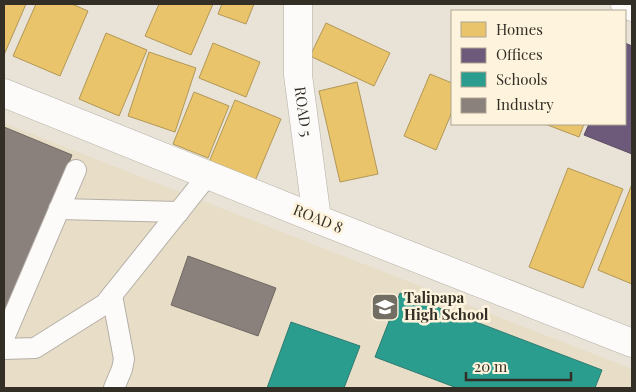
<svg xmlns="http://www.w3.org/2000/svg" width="636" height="392" viewBox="0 0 636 392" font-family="'Playfair Display',serif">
	<rect width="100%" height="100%" fill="#e9e3d7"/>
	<path fill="#e8dec8" d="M4,123L632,369V388H4Z"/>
	<g fill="#e9c46a" stroke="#b29756">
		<path d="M4,4H26L4,55Z"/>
		<path d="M36,4H72L88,11L60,76L13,56Z"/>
		<path d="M159,4H213L191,55L145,36Z"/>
		<path d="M222,4H254L246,24L218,14Z"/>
		<path d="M326,23L390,53L374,86L310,56Z"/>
		<path d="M106,33L147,50L119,116L79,99Z"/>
		<path d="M213,43L260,62L246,97L199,78Z"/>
		<path d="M149,52L196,68L175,132L128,116Z"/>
		<path d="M430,74L452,83V112L436,150L404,136Z"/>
		<path d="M357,82L378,174L340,182L319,91Z"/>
		<path d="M194,92L229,106L208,158L173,144Z"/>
		<path d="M235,100L281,119L255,181L209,162Z"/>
		<path d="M545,124H584L579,137Z"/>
		<path d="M568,168L623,189L583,288L529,267Z"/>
		<path d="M632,184V284L598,270Z"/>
	</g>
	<path fill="#6d597a" stroke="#5c4c61" d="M625,43L632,46V154L584,135L589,124H625Z"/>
	<g fill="#2a9d8f" stroke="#2d7c70">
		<path d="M400,293L602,370L595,388H457L375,357Z"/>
		<path d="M291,322L360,346L344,388H267Z"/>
	</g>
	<g fill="#8a817c" stroke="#706862">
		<path d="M4,127L72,155L4,319Z"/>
		<path d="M188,256L276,288L258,336L171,305Z"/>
	</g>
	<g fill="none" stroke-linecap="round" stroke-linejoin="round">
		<g stroke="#b4afa6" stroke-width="22">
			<g id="service">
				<path d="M59,209L179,212"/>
				<path d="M112,295L124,359L122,369L114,388"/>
				<path d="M4,338L76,170"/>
				<path d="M4,349L35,348L105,304L208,175"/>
			</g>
		</g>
		<g stroke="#b4afa6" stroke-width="29">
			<g id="minor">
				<path d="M625,4L632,7"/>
				<path d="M4,93L317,219"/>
			</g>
		</g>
		<g stroke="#b4afa6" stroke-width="29">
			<g id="tertiary">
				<path id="s1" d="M298,4V75L317,219L632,343"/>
			</g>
		</g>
		<use href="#service" stroke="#fcfbf9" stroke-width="20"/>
		<use href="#minor" stroke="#fcfbf9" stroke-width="28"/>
		<use href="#tertiary" stroke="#fcfbf9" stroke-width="28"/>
	</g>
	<defs>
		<g id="school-square" transform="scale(1.4375)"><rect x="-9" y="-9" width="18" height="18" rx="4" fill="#736e64" stroke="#fef3dc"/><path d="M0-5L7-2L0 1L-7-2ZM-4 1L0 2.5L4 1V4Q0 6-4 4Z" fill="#fff"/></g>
	</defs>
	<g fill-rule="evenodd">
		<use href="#school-square" x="385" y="307"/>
	</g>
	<g text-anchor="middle" stroke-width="5" stroke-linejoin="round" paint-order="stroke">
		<g font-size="15" fill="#332f26" stroke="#fef3dc">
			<text dy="5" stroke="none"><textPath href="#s1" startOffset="108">ROAD 5</textPath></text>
			<text transform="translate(318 219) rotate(22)" y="5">ROAD 8</text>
		</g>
		<g font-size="15" font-weight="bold" fill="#332f26" stroke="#fef3dc" text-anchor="start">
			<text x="404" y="303">Talipapa<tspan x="404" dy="17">High School</tspan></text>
		</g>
	</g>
	<rect width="636" height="392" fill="none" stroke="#332f26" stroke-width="10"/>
	<rect x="451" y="10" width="175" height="115" fill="#fef3dc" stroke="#ada593"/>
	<rect x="461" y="22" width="25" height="15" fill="#e9c46a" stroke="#ada593"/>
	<text x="496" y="35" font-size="15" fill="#332f26">Homes</text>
	<rect x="461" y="48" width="25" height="15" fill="#6d597a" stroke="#ada593"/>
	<text x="496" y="60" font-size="15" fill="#332f26">Offices</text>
	<rect x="461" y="72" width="25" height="15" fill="#2a9d8f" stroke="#ada593"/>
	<text x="496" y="85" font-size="15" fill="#332f26">Schools</text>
	<rect x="461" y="98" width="25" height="15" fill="#8a817c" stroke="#ada593"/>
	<text x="496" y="110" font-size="15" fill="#332f26">Industry</text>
	<path d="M466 372v8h105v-8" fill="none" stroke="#332f26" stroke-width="2.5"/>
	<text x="474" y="372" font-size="15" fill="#332f26" stroke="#fef3dc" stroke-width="4" paint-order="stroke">20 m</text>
</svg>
